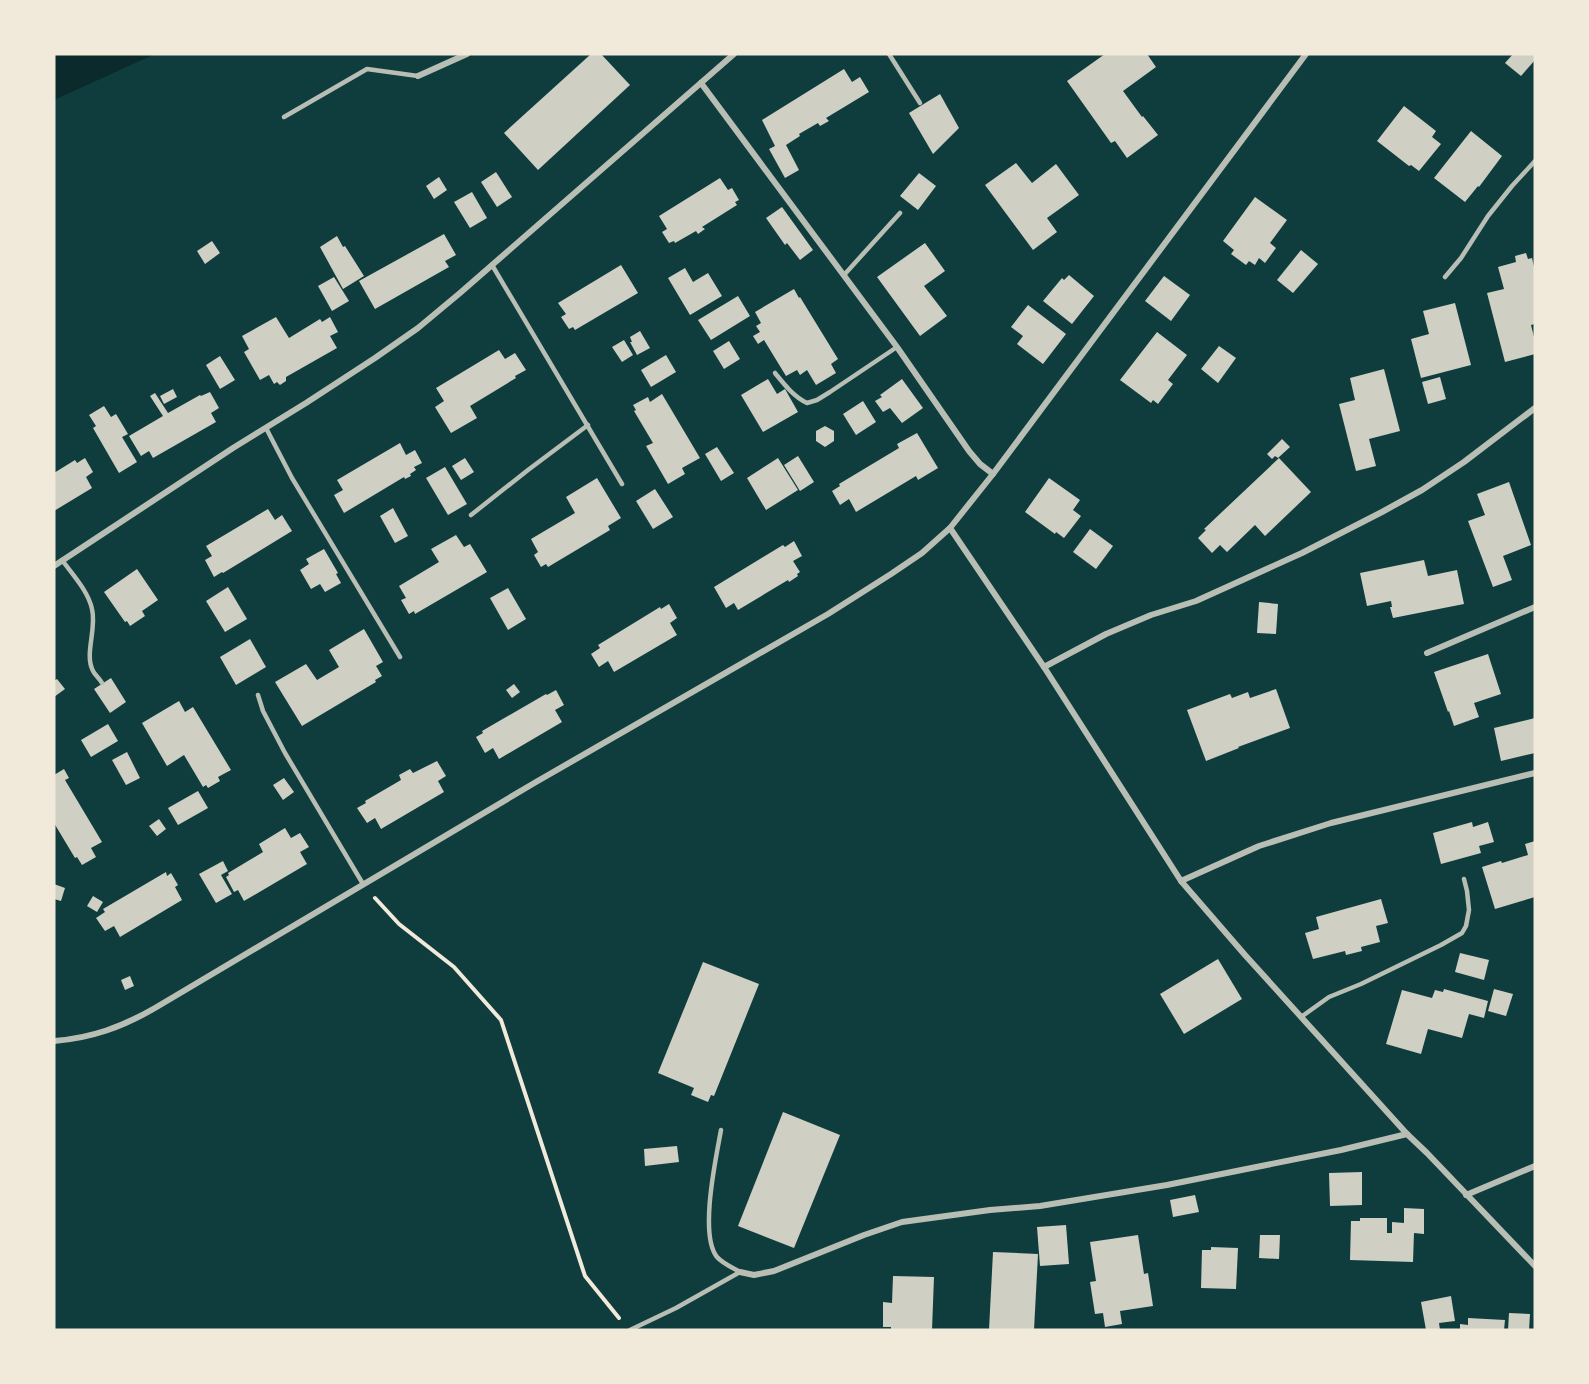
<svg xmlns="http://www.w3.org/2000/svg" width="1589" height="1384" viewBox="0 0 1589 1384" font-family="Literata,serif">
	<rect width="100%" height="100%" fill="#0f3d3e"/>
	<path fill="#0a2a2b" d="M54,54H155L54,100Z"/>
	<g fill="#cfcfc3">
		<path d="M591,54H601L630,85L538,170L504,133Z"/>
		<path d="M1105,54H1147L1156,67L1123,91L1142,117L1143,116L1158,135L1127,158L1115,141L1111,143L1067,81Z"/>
		<path d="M1513,54H1535V60L1521,76L1505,63Z"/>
		<path d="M844,69L852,82L860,77L869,92L826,118L829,121L820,126L818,123L799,134L800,136L786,145L799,170L785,178L769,149L775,146L762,120Z"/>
		<path d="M940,94L959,128L933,154L909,113Z"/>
		<path d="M1404,106L1436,131L1432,137L1441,144L1419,171L1411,165L1409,166L1377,141Z"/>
		<path d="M1471,131L1502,156L1479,187L1478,186L1465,202L1434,178Z"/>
		<path d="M1016,163L1032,183L1056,164L1079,195L1047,218L1057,232L1033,250L985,185Z"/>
		<path d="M496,172L512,197L497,207L481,182Z"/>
		<path d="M919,173L936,186L918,210L900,196Z"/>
		<path d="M439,177L447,190L434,199L426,186Z"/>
		<path d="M720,178L728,190L732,188L739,200L735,202L737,205L702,227L705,229L698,234L696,231L675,243L674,241L669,243L662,232L667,229L659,216Z"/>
		<path d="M472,192L487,218L470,228L454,202Z"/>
		<path d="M1255,197L1287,220L1270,243L1276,248L1265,263L1259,258L1255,265L1249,261L1246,265L1231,254L1234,250L1223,241Z"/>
		<path d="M782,207L813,250L800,260L787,243L785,245L766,218Z"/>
		<path d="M444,234L456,255L445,261L449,267L375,309L359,281Z"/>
		<path d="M337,236L343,247L345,246L364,276L343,289L320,247Z"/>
		<path d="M212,241L220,253L205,264L197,251Z"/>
		<path d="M925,243L945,271L924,286L947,316L920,336L877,277Z"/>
		<path d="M1301,250L1318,264L1293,293L1277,280Z"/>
		<path d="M1526,253L1528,259L1532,258L1535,271V324L1531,325L1535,341V354L1505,362L1487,293L1504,289L1498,267L1516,262L1515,256Z"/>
		<path d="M621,265L638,293L575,330L573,327L569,329L561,317L566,314L558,303Z"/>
		<path d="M685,268L693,282L708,273L722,296L690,315L668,278Z"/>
		<path d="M1069,275L1094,296L1072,324L1043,301L1062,278L1064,280Z"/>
		<path d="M1164,276L1190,295L1171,321L1145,301Z"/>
		<path d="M334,277L349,301L332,311L318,286Z"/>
		<path d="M794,289L799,298L800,297L838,359L831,364L836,373L816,385L807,370L800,375L797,370L786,376L764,340L758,344L753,336L760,332L756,326L761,323L755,312Z"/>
		<path d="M738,296L750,316L711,340L698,320Z"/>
		<path d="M1455,303L1471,365L1421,378L1411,339L1429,334L1423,311Z"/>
		<path d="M1028,305L1066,334L1043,364L1017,344L1023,336L1011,327Z"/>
		<path d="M276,317L289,338L320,319L322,322L330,317L338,332L330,336L337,348L286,377V381L280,385L277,382L274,384L269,375L260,380L244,352L249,349L242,336Z"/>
		<path d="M640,331L650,348L637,355L630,342H632L630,337Z"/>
		<path d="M1157,332L1187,355L1168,380L1173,384L1158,404L1153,400L1151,403L1120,380Z"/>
		<path d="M624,340L633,355L622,362L612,347Z"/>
		<path d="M729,341L740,359L724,369L713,351Z"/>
		<path d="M1219,346L1236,358L1218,383L1201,369Z"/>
		<path d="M499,350L505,359L515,353L526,370L515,376L516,378L470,406L477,418L451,433L435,407L444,401L436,388Z"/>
		<path d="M666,355L676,372L651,387L641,370Z"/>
		<path d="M220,356L235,380L220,389L206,365Z"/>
		<path d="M1384,369L1400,431L1369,439L1376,466L1356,471L1339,404L1355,400L1350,378Z"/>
		<path d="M1440,377L1446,399L1428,404L1422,382Z"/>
		<path d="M768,379L777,394L785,389L798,412L763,432L741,395Z"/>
		<path d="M902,379L923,408L902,423L890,408L883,412L875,401L882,397L880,395Z"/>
		<path d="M173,389L177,397L164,404L160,396Z"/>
		<path d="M210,392L219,408L211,413L216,422L153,458L149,451L141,456L129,436L163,416L150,396L155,393L168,413L200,395L201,396Z"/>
		<path d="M662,394L700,458L682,468L685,474L668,484L646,446L653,443L634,411L636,410L633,405L648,397L650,402Z"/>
		<path d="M863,401L876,422L856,435L843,414Z"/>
		<path d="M104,406L111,417L116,414L128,434L122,437L137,462L119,473L93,428L96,426L89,415Z"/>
		<path d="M825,426L834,431V441L825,447L816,441V431Z"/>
		<path d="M917,433L938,468L918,480L916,476L856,512L849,499L840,505L832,491L840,486L839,484L899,448L897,444Z"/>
		<path d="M1282,439L1290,447L1278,458L1275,456L1272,459L1267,454Z"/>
		<path d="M400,443L406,455L415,450L422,463L414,467L416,470L410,474L411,476L405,479L404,477L344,513L334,495L343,490L337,480Z"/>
		<path d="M717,447L734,473L721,481L705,454Z"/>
		<path d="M798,456L814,482L800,491L784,465Z"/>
		<path d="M85,458L93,472L86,477L92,488L54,511V473L75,460L77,463Z"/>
		<path d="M465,458L474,472L461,480L452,466Z"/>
		<path d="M778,458L798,490L766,510L747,478Z"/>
		<path d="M1279,458L1311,492L1265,536L1255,525L1227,552L1220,545L1212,553L1198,538L1206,530L1204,529Z"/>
		<path d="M445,467L467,504L448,515L426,478Z"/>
		<path d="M597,478L621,518L608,526L610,530L548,567L546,564L541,567L534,555L538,552L531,539L575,513L566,497Z"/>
		<path d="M1049,478L1080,500L1073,510L1081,516L1064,538L1056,532L1055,534L1025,512Z"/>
		<path d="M1509,482L1531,545L1503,556L1512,580L1493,587L1468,521L1485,515L1477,494Z"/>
		<path d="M655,489L673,517L653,529L636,501Z"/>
		<path d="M393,508L408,536L395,543L380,516Z"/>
		<path d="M268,509L275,520L282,515L292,531L223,573L222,572L214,577L205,560L212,556L206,546Z"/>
		<path d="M1090,529L1113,546L1096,569L1073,552Z"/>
		<path d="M456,535L464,547L470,544L487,572L415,614L414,611L409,614L401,600L406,598L399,586L439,562L431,549Z"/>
		<path d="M794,541L802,556L793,561L800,572L797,574L798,576L789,582L788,580L738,610L734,603L726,608L714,587L783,545L785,547Z"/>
		<path d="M324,549L338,573L336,574L341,583L325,592L320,584L311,589L300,570L309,564L306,559Z"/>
		<path d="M1424,560L1428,576L1457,570L1464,604L1393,618L1390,607H1392L1391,601L1367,606L1360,573Z"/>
		<path d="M137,569L158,600L142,611L145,616L130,626L127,621L125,622L104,592Z"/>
		<path d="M228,587L247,619L225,632L206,601Z"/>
		<path d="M508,588L526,619L508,630L490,598Z"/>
		<path d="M1259,602L1278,604L1276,634L1257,633Z"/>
		<path d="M669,604L677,618L670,623L677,635L614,672L608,661L599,667L591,654L600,648L598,645L660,607L661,609Z"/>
		<path d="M364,629L383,662L376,666L382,676L375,680L376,682L302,726L275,682L306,664L317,680L339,667L329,650Z"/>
		<path d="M250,639L266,667L236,685L220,657Z"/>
		<path d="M1488,654L1501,694L1474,703L1479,717L1454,726L1449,711L1448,712L1434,672Z"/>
		<path d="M111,678L126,702L110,713L94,689Z"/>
		<path d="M57,679L65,689L54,697V681Z"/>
		<path d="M514,684L520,692L512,698L506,690Z"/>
		<path d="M1276,689L1290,728L1238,747L1239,748L1206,761L1187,710L1230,694L1232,698L1248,692L1250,698Z"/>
		<path d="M556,690L564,705L555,710L562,722L499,759L493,748L485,753L476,737L483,733L482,731L546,694L547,695Z"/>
		<path d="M179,701L185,712L193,707L231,770L218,777L220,781L208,788L206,785L203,787L184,755L167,766L142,723Z"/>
		<path d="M1535,718V753L1501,761L1494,728Z"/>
		<path d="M108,724L118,741L91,757L81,740Z"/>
		<path d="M127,752L140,778L126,785L112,760Z"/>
		<path d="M437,761L446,776L438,781L444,792L381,829L375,818L367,823L357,808L366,803L365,801L401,780L399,775L410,769L413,773Z"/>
		<path d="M64,769L69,778L65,780L102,842L91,848L96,857L82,865L77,857L75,858L54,823V775Z"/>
		<path d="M284,778L294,792L283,800L273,785Z"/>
		<path d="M198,791L208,808L178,825L168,808Z"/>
		<path d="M159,819L166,829L157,836L149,826Z"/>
		<path d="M1472,822L1473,827L1488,822L1494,842L1479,846L1481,853L1441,864L1433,833Z"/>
		<path d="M285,828L291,838L300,833L309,847L300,852L307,864L244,901L238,890L234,892L226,877L229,875L228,873L263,852L259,844Z"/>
		<path d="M1535,841V897L1495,909L1482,867L1501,861L1502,863L1528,855L1525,844Z"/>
		<path d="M223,861L228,871L221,875L232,894L216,903L199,874Z"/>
		<path d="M166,872L167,876L171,873L178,885L175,887L182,900L120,937L114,926L105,931L96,918L105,912L103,909Z"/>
		<path d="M54,884L65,888L61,901L54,899Z"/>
		<path d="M93,896L103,902L97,912L87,906Z"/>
		<path d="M1381,899L1388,923L1376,926L1380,942L1361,947L1362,951L1346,955L1345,951L1313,959L1305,933L1319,929L1316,917Z"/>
		<path d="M1460,953L1489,960L1484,980L1455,972Z"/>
		<path d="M1218,959L1242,999L1184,1034L1160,994Z"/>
		<path d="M703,962L759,984L714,1096L711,1095L708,1102L691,1095L694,1088L658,1073Z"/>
		<path d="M130,976L134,986L125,990L121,980Z"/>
		<path d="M1444,989L1488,1001L1484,1018L1469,1014L1462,1038L1428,1029L1421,1054L1386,1044L1402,990L1432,998L1435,990L1443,992Z"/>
		<path d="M1494,989L1513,994L1506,1016L1488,1011Z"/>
		<path d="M783,1112L840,1135L794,1248L738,1226Z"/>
		<path d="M677,1146L679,1162L645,1166L644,1149Z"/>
		<path d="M1362,1172V1205L1330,1206L1329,1173Z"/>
		<path d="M1195,1195L1199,1212L1173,1217L1170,1200Z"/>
		<path d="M1404,1208L1424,1209V1234L1414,1233L1413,1262L1350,1260L1351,1221H1360V1218H1387V1233H1392V1222L1404,1223Z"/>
		<path d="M1066,1225L1069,1264L1040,1266L1037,1227Z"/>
		<path d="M1138,1235L1144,1274L1148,1273L1153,1306L1120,1311L1122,1324L1105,1327L1103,1313L1095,1314L1090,1282L1096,1281L1090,1242Z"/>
		<path d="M1260,1235H1280L1279,1259L1259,1258Z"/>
		<path d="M1211,1247L1238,1248L1236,1289L1201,1288L1202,1250H1211Z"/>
		<path d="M993,1252L1038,1254L1034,1330H989Z"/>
		<path d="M893,1276L934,1277L932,1330H891V1327H883V1302L892,1303Z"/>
		<path d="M1451,1296L1455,1321L1439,1323L1440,1330H1426L1421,1302Z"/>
		<path d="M1509,1313L1530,1314L1529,1330H1508Z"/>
		<path d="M1468,1318L1505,1320L1504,1330H1460V1324L1468,1325Z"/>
	</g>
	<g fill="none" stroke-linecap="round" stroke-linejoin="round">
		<path stroke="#f1e9da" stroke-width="4" d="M375,898L399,924L454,967L501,1020L585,1276L619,1318"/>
		<g stroke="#b8beb3" stroke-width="4.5">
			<path d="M889,54L920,103"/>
			<path d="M284,117L367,69L418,76"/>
			<path d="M492,265L622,484"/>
			<path d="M844,275L900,213"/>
			<path d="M1445,277L1461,258L1488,216L1512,186L1535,161"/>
			<path d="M775,373C784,384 793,396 807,403L817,400L830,392L897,347"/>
			<path d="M266,428L292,478L400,657"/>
			<path d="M471,515L528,470L588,425"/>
			<path d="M62,560C73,575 88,591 92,609C97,629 84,654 93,671C95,675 100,679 102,683"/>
			<path d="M258,695L263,711L285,753L363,884"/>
			<path d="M1301,1017L1329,997L1361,984L1441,945L1462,933L1466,926L1469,910L1467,891L1464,879"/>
			<path d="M721,1130C716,1158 699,1235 717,1257C722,1263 733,1268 740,1272"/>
			<path d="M630,1330L676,1308L740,1272"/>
		</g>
		<g stroke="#b8beb3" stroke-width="6">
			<path d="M418,76L467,54"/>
			<path d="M701,83L897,347L969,451L980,464L993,474"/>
			<path d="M950,528L1044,667L1181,881L1245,955L1407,1134L1427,1153L1535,1266"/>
			<path d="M54,566L233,448L306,403L375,358L418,328L460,293L734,54"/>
			<path d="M1427,653L1535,607"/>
			<path d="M1044,667L1106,634L1151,615L1196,601L1302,553L1382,512L1422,490L1464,462L1535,408"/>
			<path d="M1181,881L1259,846L1331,823L1535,773"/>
			<path d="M54,1041C92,1038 122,1027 155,1008L536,782L828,614L891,574L922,553L950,528L993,474L1306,54"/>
			<path d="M1466,1195L1535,1166"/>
			<path d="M740,1272L754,1275L774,1271L864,1235L902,1222L990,1210L1040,1206L1167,1185L1341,1150L1407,1134"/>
		</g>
	</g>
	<rect width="1589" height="1384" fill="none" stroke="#f1e9da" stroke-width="111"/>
</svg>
